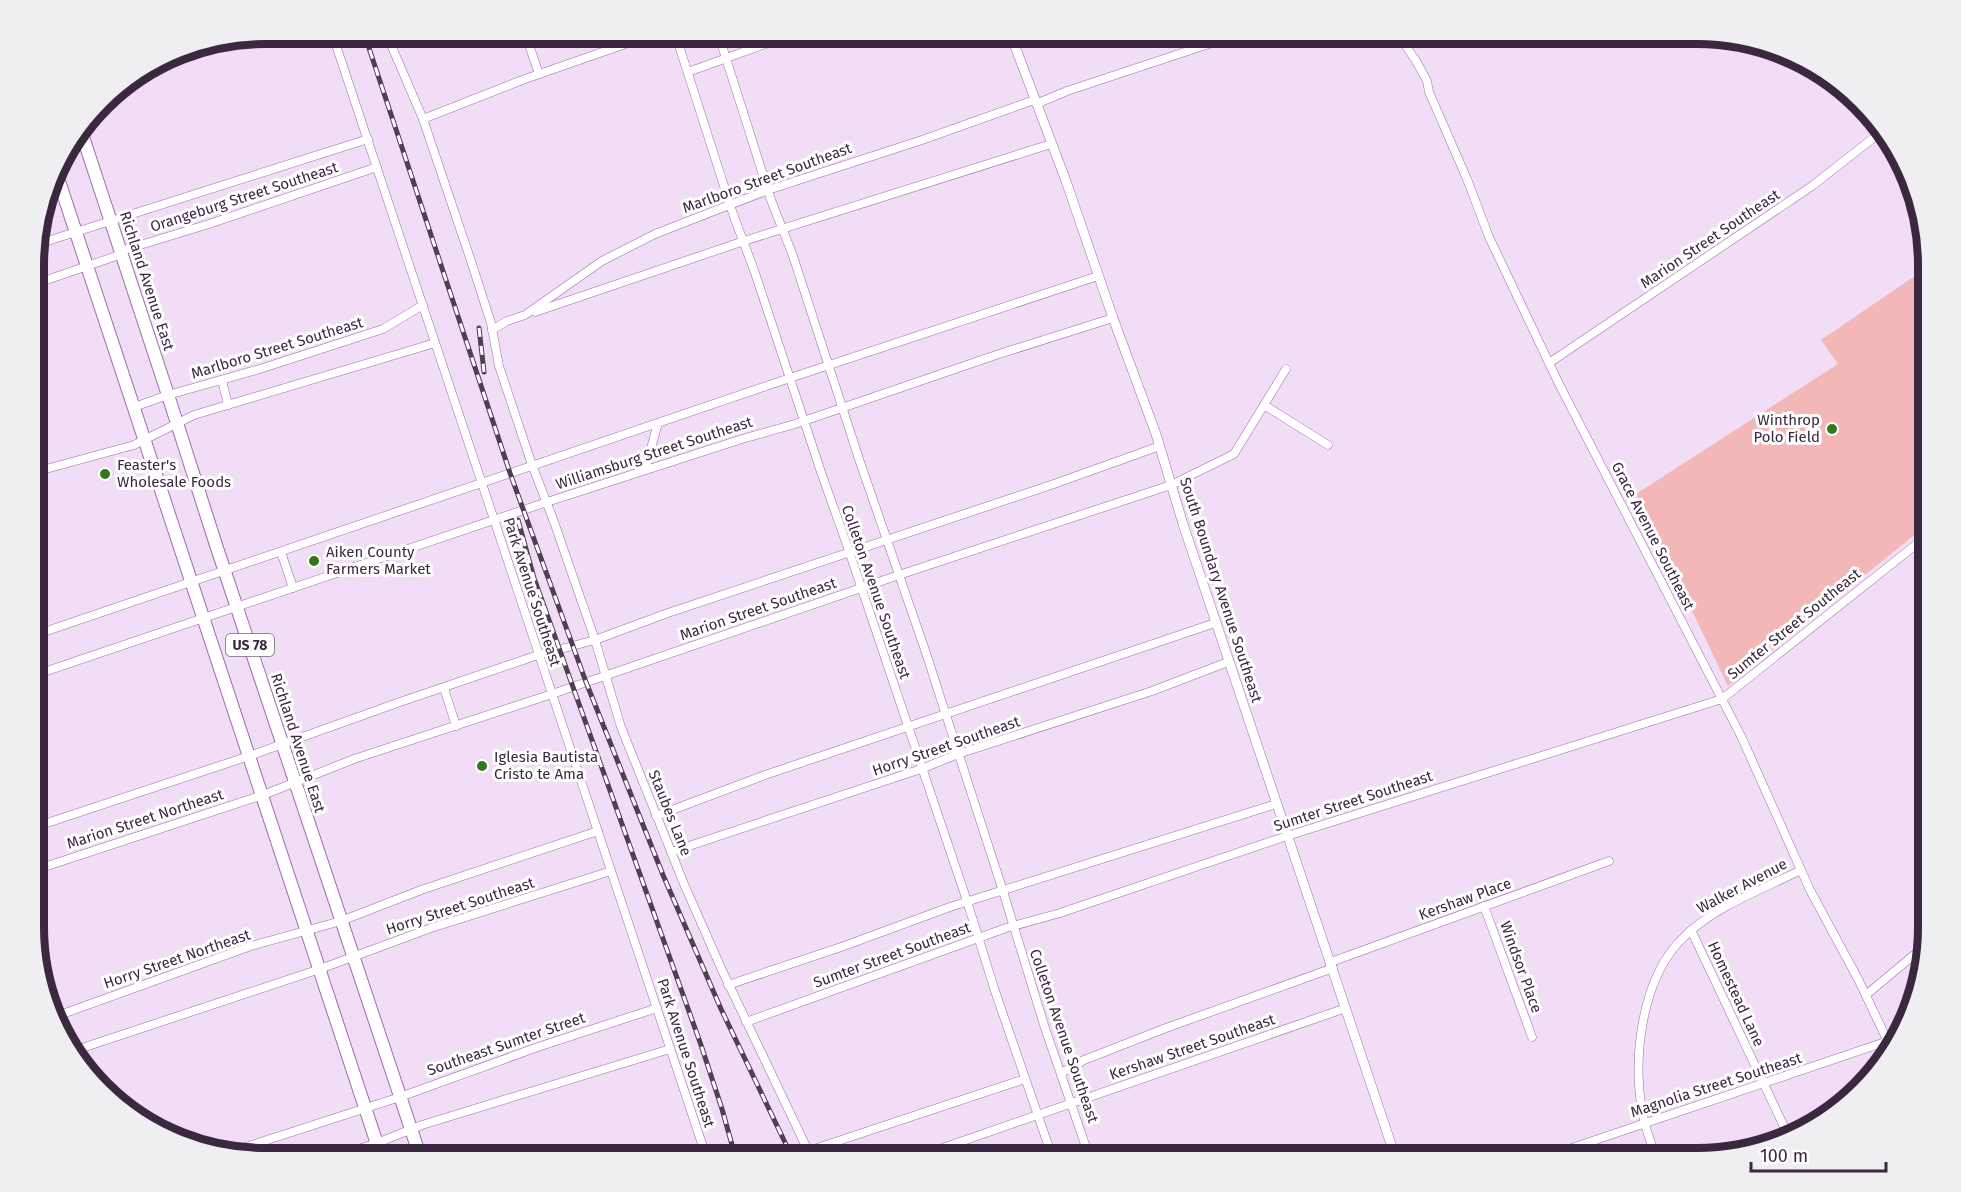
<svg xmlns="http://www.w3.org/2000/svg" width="1961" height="1192" viewBox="0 0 1961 1192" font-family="'Fira Sans',sans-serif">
	<rect width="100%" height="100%" fill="#f2ddf7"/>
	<path fill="#f2b7b6" d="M1928,267V524L1728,686L1636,494L1838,364L1821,340Z"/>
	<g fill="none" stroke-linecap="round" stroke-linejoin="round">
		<g stroke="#9d6caa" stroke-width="9">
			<g id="minor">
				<path d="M332,33L707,1159"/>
				<path d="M386,33L423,119L471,261L491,323L499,366L532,465L553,519L595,640L621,727L684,884L721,968L812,1159"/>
				<path d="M525,33L539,74"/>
				<path d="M675,33L733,214L754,270L822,475L847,545L967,901L995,991L1053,1159"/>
				<path d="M718,33L771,200L793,256L860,462L925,650L1002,888L1045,1028L1090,1159"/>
				<path d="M1397,33L1416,61L1427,81L1429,92L1467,179L1489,237L1559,384L1741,736L1810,890L1858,979L1892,1050"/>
				<path d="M688,72L796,33"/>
				<path d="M1036,104L1067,91L1242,33"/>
				<path d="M423,119L525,79L657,33"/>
				<path d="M35,245L368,139"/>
				<path d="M35,284L122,254L124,250L209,224L377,167"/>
				<path d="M535,312L744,241L1051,144"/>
				<path d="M492,330L507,321L525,315L602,261L655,234L768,190L922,140L1034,100"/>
				<path d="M1549,363L1812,186L1881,132"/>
				<path d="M222,380L228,405"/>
				<path d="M1264,405L1328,445"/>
				<path d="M134,407L168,395L263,368L383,329L423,305"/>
				<path d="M645,470L658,423"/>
				<path d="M35,472L134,445L194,415L435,343"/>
				<path d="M281,552L293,588"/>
				<path d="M35,635L790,378L1098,276"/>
				<path d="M35,675L547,502L742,439L795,424L996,355L1113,318"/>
				<path d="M444,688L456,726"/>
				<path d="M656,816L765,775L1215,623"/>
				<path d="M35,827L249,756L400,702L538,655L595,640L665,614L1051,485L1160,446"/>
				<path d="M671,852L921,769L958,754L1152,691L1228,662"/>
				<path d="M35,870L263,795L354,759L552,694L899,575L1171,485L1234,454L1286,369"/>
				<path d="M1484,906L1532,1037"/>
				<path d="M1691,930L1788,1135"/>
				<path d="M1331,962L1609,861"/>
				<path d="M728,985L844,946L950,907L1276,804"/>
				<path d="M1866,995L1927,944"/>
				<path d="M57,1016L251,946L341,921L421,890L598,831"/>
				<path d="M746,1022L1006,928L1060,913L1287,836L1722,699L1928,535"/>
				<path d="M70,1052L320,969L431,928L611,871"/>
				<path d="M1061,1073L1084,1060L1166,1028L1333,968"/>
				<path d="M808,1151L1025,1079"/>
				<path d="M227,1153L400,1097L538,1047L657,1008"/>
				<path d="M328,1159L377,1143L422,1125L670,1049"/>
				<path d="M911,1159L1346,1008"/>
				<path d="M1364,1159L1392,1148"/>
				<path d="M1556,1159L1563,1151L1888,1041"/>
				<path d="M1656,1159C1653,1147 1648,1136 1645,1124C1630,1067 1640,976 1686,935C1718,905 1763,889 1801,870"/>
			</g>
		</g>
		<g stroke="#9d6caa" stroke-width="10">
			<path id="tertiary" d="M1010,33L1066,181L1113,318L1156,434L1183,524L1396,1159"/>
		</g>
		<g stroke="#9d6caa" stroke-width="14">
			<g id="primary">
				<path d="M81,131L168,395L216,545L421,1159"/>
				<path d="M55,169L382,1159"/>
			</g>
		</g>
		<use href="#minor" stroke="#fff" stroke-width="8"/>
		<use href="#tertiary" stroke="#fff" stroke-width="9"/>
		<use href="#primary" stroke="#fff" stroke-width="12"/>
		<g stroke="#523d57" stroke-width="5">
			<g id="rail">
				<path d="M364,33L510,473L586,682L663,875L721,1009L793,1159"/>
				<path d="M479,328L484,372"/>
				<path d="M518,520L534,578L701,1045L722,1109L736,1159"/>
			</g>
		</g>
		<use href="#rail" stroke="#fff" stroke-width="3" stroke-dasharray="9" stroke-linecap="butt"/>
	</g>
	<g fill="#33781a" stroke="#fff" stroke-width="2">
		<circle cx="1832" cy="429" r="6"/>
		<circle cx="105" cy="474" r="6"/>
		<circle cx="314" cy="561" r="6"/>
		<circle cx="482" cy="766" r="6"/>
	</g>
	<g text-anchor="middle" stroke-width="6" stroke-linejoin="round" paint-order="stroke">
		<rect fill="#fff" stroke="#76687a" stroke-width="1.5" x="226" y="634" width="48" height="22" rx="4.5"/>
		<g font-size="14" font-weight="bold" fill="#3c2741">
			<text x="250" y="650">US 78</text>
		</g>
		<g font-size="15" fill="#3c2741" stroke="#fff">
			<text transform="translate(767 178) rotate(-20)" y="5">Marlboro Street Southeast</text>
			<text transform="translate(244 197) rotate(-18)" y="5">Orangeburg Street Southeast</text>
			<text transform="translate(1710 239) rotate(-34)" y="5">Marion Street Southeast</text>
			<text transform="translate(147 281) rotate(72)" y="5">Richland Avenue East</text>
			<text transform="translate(277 348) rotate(-17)" y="5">Marlboro Street Southeast</text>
			<text transform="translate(654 453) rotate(-18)" y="5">Williamsburg Street Southeast</text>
			<text transform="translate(1653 536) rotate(63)" y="5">Grace Avenue Southeast</text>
			<text transform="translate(1221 590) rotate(72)" y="5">South Boundary Avenue Southeast</text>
			<text transform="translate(532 592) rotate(72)" y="5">Park Avenue Southeast</text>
			<text transform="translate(876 592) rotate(71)" y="5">Colleton Avenue Southeast</text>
			<text transform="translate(758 609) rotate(-19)" y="5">Marion Street Southeast</text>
			<text transform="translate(1794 624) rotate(-39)" y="5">Sumter Street Southeast</text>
			<text transform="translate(298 743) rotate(72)" y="5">Richland Avenue East</text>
			<text transform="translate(946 746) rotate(-19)" y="5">Horry Street Southeast</text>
			<text transform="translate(1353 801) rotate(-18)" y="5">Sumter Street Southeast</text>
			<text transform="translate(670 813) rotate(68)" y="5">Staubes Lane</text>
			<text transform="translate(145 819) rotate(-18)" y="5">Marion Street Northeast</text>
			<text transform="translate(1742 886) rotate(-28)" y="5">Walker Avenue</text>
			<text transform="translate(1465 899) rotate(-20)" y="5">Kershaw Place</text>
			<text transform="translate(460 906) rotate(-18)" y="5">Horry Street Southeast</text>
			<text transform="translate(892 955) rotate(-20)" y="5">Sumter Street Southeast</text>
			<text transform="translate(177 959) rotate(-19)" y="5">Horry Street Northeast</text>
			<text transform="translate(1521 967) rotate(70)" y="5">Windsor Place</text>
			<text transform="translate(1736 994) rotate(65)" y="5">Homestead Lane</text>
			<text transform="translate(1064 1036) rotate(71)" y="5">Colleton Avenue Southeast</text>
			<text transform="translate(506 1044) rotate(-19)" y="5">Southeast Sumter Street</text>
			<text transform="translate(1192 1047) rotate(-19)" y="5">Kershaw Street Southeast</text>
			<text transform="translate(686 1053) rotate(72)" y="5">Park Avenue Southeast</text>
			<text transform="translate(1716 1085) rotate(-18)" y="5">Magnolia Street Southeast</text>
		</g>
		<g font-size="15" fill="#3c2741" stroke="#fff" text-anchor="start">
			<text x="1820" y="425" text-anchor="end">Winthrop<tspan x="1820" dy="17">Polo Field</tspan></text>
			<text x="117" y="470">Feaster's<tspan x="117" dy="17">Wholesale Foods</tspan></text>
			<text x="326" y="557">Aiken County<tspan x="326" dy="17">Farmers Market</tspan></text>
			<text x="494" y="762">Iglesia Bautista<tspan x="494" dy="17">Cristo te Ama</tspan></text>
		</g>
	</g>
	<path d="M0 0H1961V1192H0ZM265 44H1697A221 221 0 0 1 1918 265V927A221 221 0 0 1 1697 1148H265A221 221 0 0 1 44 927V265A221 221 0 0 1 265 44Z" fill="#efeef0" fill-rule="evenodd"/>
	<path fill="none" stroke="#3c2741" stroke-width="8" d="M265 44H1697A221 221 0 0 1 1918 265V927A221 221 0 0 1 1697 1148H265A221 221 0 0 1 44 927V265A221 221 0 0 1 265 44Z"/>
	<path d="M1751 1162v9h135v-9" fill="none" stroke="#3c2741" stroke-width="3"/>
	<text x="1760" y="1162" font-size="18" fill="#3c2741" stroke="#ffffff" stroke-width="4.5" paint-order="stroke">100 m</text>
</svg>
